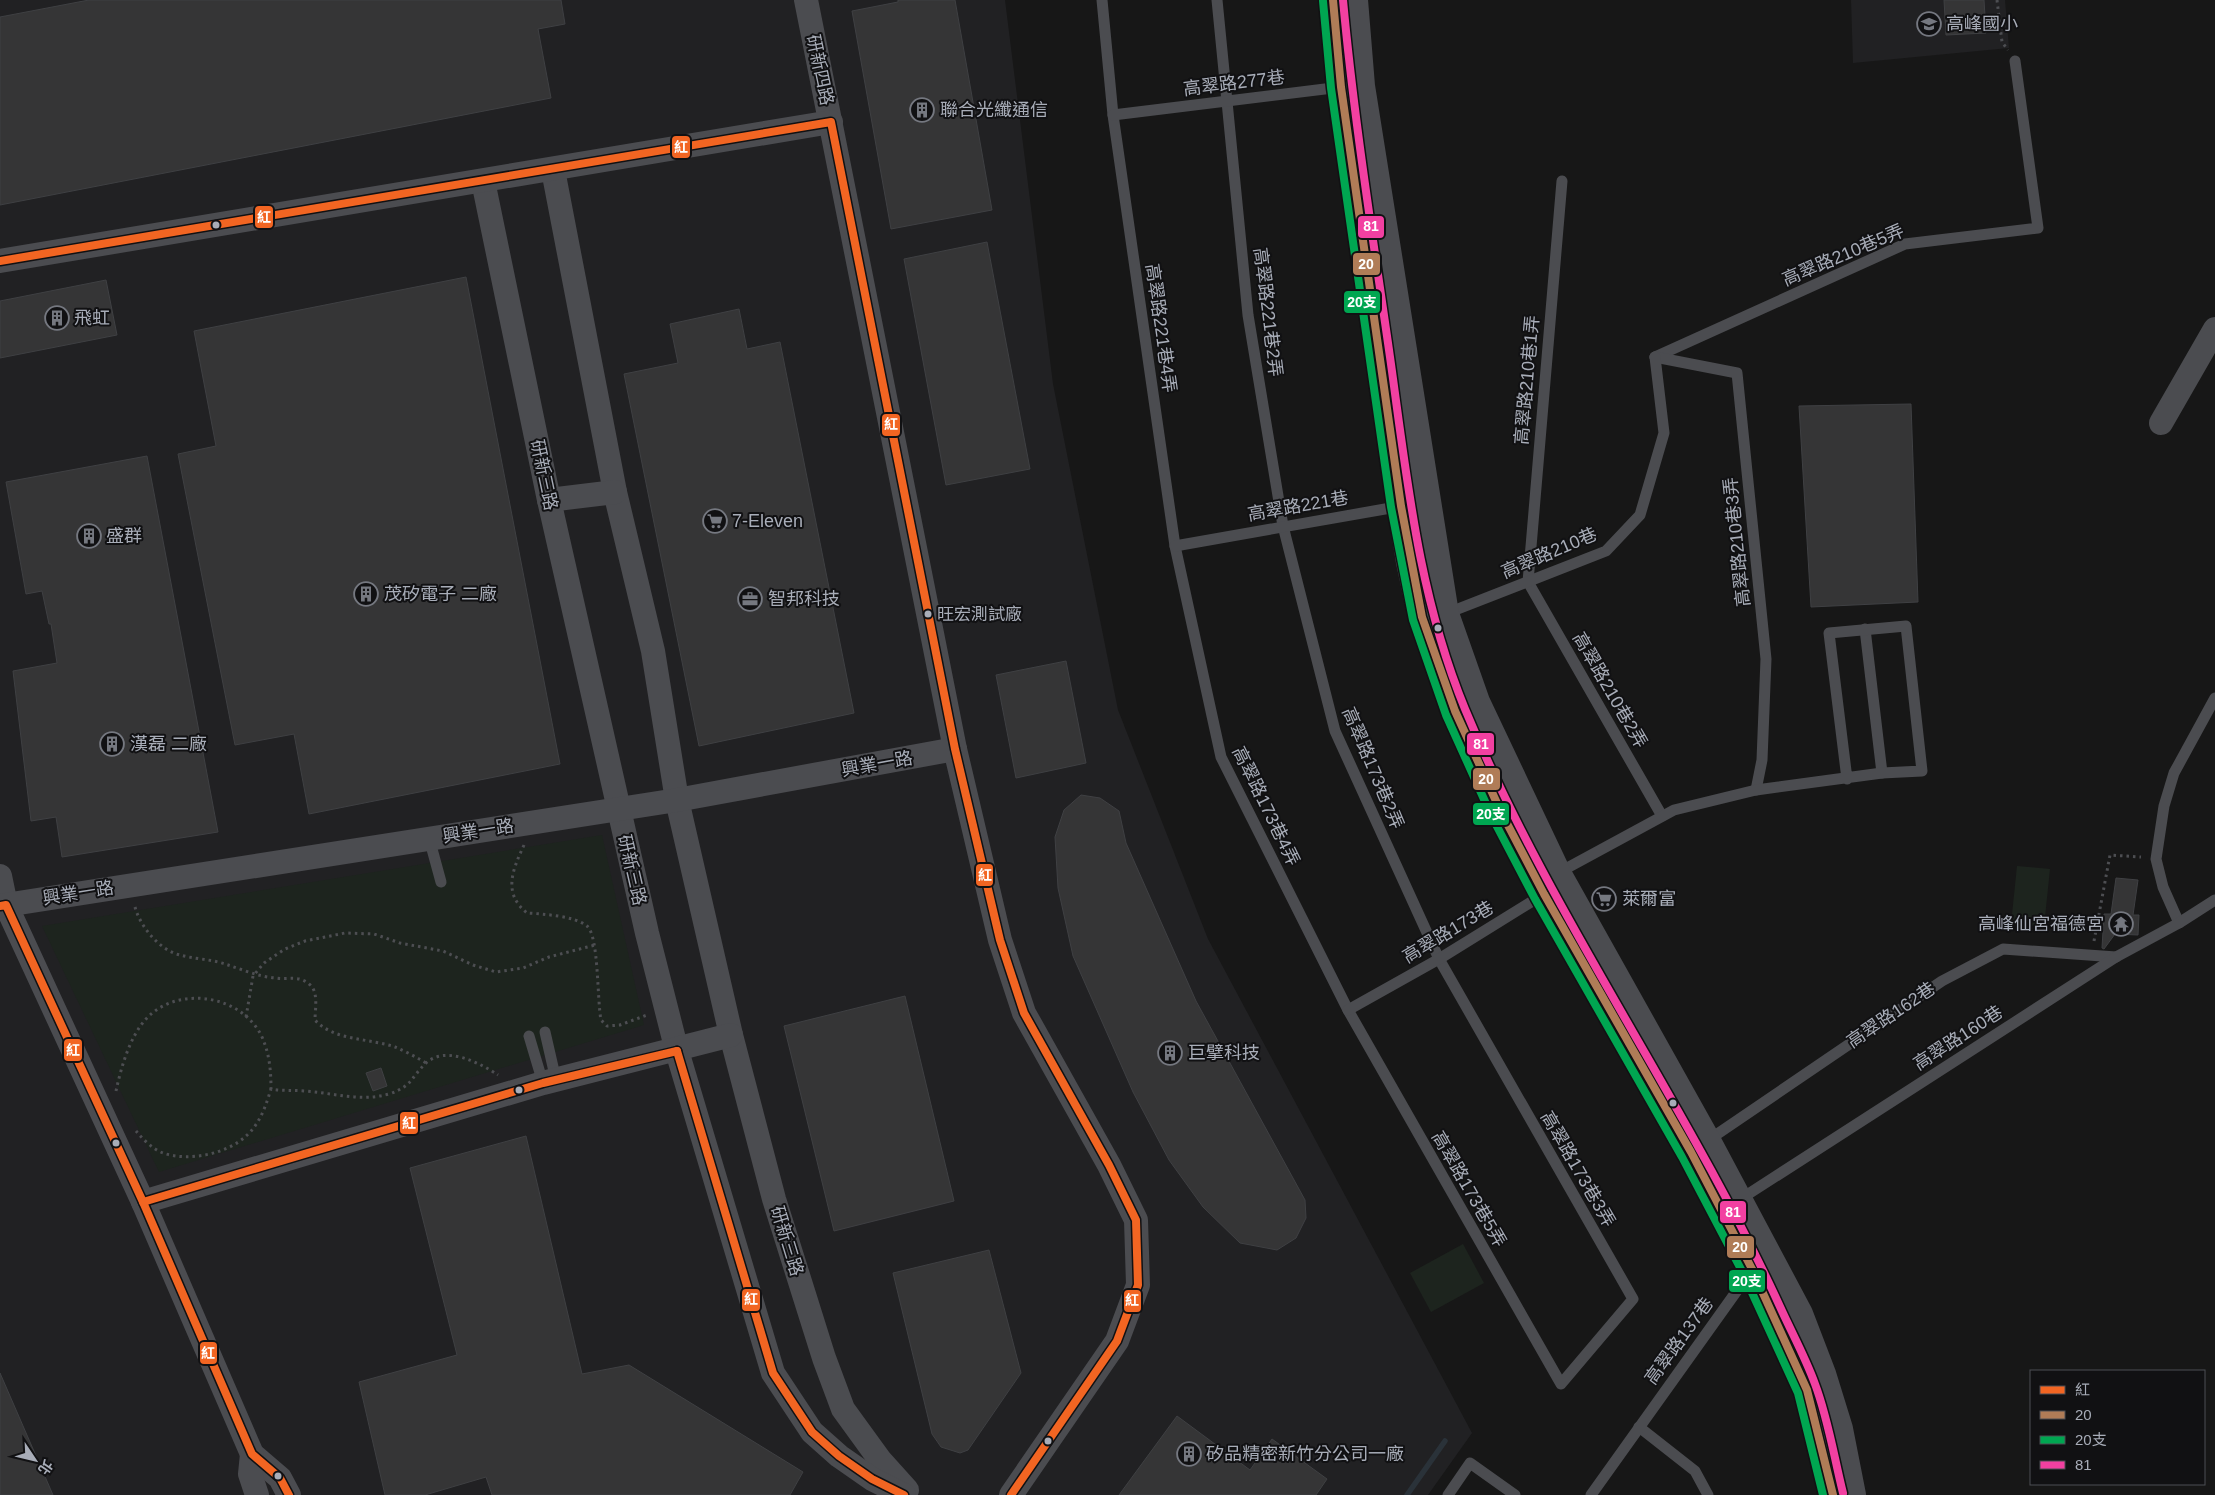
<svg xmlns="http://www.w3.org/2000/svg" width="2215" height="1495" viewBox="0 0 2215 1495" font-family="Arial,'Noto Sans TC',sans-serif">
	<rect width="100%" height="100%" fill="#171717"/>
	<g fill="#212123">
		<path d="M0,0H1005L1053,384L1118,710L1208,939L1472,1433L1428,1495H0Z"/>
		<path d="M1851,0H2005L2009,48L1853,63Z"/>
	</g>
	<g fill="#1d241e">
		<path d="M602,835L644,1025L159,1172L42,926Z"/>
		<path d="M2017,866L2050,869L2044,927L2011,924Z"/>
		<path d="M1463,1244L1484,1283L1431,1312L1410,1273Z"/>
	</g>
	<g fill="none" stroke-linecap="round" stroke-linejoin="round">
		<path stroke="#2a3239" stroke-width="5.5" d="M1407,1495L1445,1441"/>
	</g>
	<g fill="#353536" stroke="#3f4043">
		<path d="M89,0H561L565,24L538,29L551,98L0,205V17Z"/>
		<path d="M898,0H955L992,210L891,229L852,11L898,2Z"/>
		<path d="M1944,0H1984L1986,33L1946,35Z"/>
		<path d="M987,242L1030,469L946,485L904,259Z"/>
		<path d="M466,277L560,764L309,814L294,734L235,745L178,454L216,446L194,331Z"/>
		<path d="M106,280L117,335L0,358V301Z"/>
		<path d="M739,309L747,349L780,342L854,713L699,746L624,374L678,363L670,324Z"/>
		<path d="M1911,404L1918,602L1811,607L1799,406Z"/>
		<path d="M147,456L218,832L62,857L56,817L31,821L13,671L57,663L51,624H49L42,591L26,594L6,482Z"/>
		<path d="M1066,661L1086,763L1016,778L996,675Z"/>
		<path d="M1081,795L1100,798L1119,811L1126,843L1196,1001L1305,1200L1306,1218L1296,1238L1277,1250L1240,1243L1203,1207L1169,1160L1133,1092L1073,956L1058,888L1055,837L1064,810Z"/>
		<path d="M2116,878L2138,880L2133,915H2139L2138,935L2115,934L2104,949L2102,948L2104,914H2111Z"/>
		<path d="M905,996L954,1201L834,1231L784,1026Z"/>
		<path d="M381,1068L387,1086L373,1091L366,1073Z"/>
		<path d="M526,1136L582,1374L629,1365L803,1472L790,1495H492L486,1477L425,1495H385L359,1382L457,1355L410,1168Z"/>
		<path d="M989,1250L1021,1373L968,1450L960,1453L941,1447L932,1434L893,1273Z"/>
		<path d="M0,1373L53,1495H0Z"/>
		<path d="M1177,1416L1250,1470L1272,1439L1327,1479L1316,1495H1119Z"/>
	</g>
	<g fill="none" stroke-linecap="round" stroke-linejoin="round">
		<g stroke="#4d4e52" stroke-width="3" stroke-dasharray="2.5 4" stroke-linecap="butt">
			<path d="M1997,0L2002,42L2008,50"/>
			<path d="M524,845C513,869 502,893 527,913C543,914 575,916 587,926C599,936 597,1000 601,1020L607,1026L620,1025L647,1015"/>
			<path d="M135,907C140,926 159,950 180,955C194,959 210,959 225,964C241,969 259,977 276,978C288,980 299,975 309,984C319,991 315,1009 315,1020C334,1041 369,1038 395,1047C405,1051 416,1057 426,1063"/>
			<path d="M2094,941L2110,855L2141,857"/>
			<path d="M246,1017L253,976L264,963L285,949L305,941L345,933L374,934L400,943L443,951L473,965L496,972L523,968L549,957L595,945"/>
			<path d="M116,1091C121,1068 129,1039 145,1020C175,986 237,993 260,1033C269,1050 271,1069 271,1089"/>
			<path d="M136,1131C143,1139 152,1149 163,1153C188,1162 227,1154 246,1136C260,1124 266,1105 271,1089C282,1091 293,1090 305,1091C334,1093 360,1102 389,1094C413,1086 411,1077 426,1063C446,1045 480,1063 498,1075"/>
		</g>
		<g stroke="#4b4c50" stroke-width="11">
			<path d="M1102,0L1113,115L1175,546L1221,757L1348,1010L1561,1384L1633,1299L1439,959L1335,731L1283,526L1248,315L1217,0"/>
			<path d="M1113,115L1341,87"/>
			<path d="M1562,181L1528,582L1662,816"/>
			<path d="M1655,357L1905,244L2038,228L2015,61"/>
			<path d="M1655,357L1737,373L1766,659L1762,760L1756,790"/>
			<path d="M1175,546L1402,506"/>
			<path d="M1445,614L1606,551L1640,515L1664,433L1655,357"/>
			<path d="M1865,629L1882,773"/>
			<path d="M429,838L441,882"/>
			<path d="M1556,874L1674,810L1756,790L1882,773L1922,771L1906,626L1829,633L1847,779"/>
			<path d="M2179,923L2163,887L2156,859L2164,806L2174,773L2215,698"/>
			<path d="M1348,1010L1439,959L1544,894"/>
			<path d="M545,1032L556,1080"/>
			<path d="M529,1036L543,1083"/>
			<path d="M1707,1141L1942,981L2003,949L2116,957"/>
			<path d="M1739,1200L2116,957L2179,923L2215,900"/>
			<path d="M1639,1427L1695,1471L1708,1495"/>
			<path d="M1448,1495L1470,1463L1515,1495"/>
			<path d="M1591,1495L1751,1271"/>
		</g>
		<g stroke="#4b4c50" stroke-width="24">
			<path d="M806,0L955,749L1000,940L1024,1013L1109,1165L1136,1220L1138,1285L1117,1341L1011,1495"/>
			<path d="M553,170L615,492L653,651L677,800L731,1035L774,1199L824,1358L843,1409L880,1460L907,1490"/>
			<path d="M483,181L549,500L647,933L677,1051L773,1373L812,1432L839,1456L872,1479L904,1495"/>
			<path d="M0,261L831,122"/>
			<path d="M2161,423L2215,329"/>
			<path d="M549,500L615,492"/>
			<path d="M0,876L6,905L143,1202L252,1454L280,1478L289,1495"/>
			<path d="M0,906L677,800L955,749"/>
			<path d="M143,1202L543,1083L731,1035"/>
			<path d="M252,1454L250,1474L257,1495"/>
		</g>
		<g stroke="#4b4c50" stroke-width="28">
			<path d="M1333,0L1341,87L1401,506L1410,562L1422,617L1455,711L1501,812L1544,894L1691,1152L1752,1269L1807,1390L1833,1495"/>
			<path d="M1354,0L1361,86L1445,614L1476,702L1557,873L1707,1141L1799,1314L1822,1374L1839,1429L1852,1495"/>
		</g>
		<g stroke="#111113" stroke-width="11">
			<g id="bus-1">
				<path d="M0,261L831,122L955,749L1000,940L1024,1013L1109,1165L1136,1220L1138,1285L1117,1341L1011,1495"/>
				<path d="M0,906L6,905L143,1202L252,1454L280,1478L289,1495"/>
				<path d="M677,1051L773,1373L812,1432L839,1456L872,1479L904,1495"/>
				<path d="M143,1202L543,1083L677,1051"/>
			</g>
		</g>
		<g stroke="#111113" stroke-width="11">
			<path id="bus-2" d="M1333,0L1341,87L1401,506L1422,617L1455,711L1501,812L1544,894L1691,1152L1752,1269L1807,1390L1833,1495"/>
		</g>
		<g stroke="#111113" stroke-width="11">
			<path id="bus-3" d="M1323,1L1331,88L1391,507L1413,620L1446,715L1492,817L1535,899L1682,1157L1743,1273L1798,1393L1823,1495"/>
		</g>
		<g stroke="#111113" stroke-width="11">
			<path id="bus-4" d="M1343,0C1354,120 1373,238 1390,357C1407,478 1418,595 1465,709C1552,919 1688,1104 1782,1311C1793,1335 1806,1359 1815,1384C1828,1418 1834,1457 1843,1493"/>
		</g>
		<use href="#bus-1" stroke="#f26522" stroke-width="8"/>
		<use href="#bus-2" stroke="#b07c57" stroke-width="8"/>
		<use href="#bus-3" stroke="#00a651" stroke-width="8"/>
		<use href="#bus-4" stroke="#f240a1" stroke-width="8"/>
	</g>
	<defs>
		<g id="school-ring" transform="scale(1.25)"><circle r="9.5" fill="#111113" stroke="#757880" stroke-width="1.5"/><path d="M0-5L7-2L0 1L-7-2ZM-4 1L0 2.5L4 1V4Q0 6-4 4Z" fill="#757880"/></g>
		<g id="building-ring" transform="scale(1.25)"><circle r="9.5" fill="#111113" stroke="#757880" stroke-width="1.5"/><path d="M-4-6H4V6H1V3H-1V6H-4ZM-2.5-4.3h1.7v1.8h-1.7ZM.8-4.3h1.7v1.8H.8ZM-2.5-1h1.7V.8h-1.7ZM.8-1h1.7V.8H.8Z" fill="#757880"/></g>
		<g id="supermarket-ring" transform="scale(1.25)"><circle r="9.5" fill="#111113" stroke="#757880" stroke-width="1.5"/><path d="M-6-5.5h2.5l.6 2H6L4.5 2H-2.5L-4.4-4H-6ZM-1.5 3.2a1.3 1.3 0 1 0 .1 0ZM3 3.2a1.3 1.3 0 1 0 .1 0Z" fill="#757880"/></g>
		<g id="office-ring" transform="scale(1.25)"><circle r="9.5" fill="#111113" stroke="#757880" stroke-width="1.5"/><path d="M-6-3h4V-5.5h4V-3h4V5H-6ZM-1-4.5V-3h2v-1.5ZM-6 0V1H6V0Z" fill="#757880"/></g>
		<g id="temple-ring" transform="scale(1.25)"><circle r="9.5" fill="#111113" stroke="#757880" stroke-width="1.5"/><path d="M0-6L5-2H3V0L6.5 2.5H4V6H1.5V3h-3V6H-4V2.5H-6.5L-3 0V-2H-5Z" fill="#757880"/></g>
	</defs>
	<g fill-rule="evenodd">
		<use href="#school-ring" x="1929" y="24"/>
		<use href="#building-ring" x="922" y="110"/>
		<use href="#building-ring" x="57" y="318"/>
		<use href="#supermarket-ring" x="715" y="521"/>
		<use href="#building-ring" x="89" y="536"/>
		<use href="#building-ring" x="366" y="594"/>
		<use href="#office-ring" x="750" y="599"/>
		<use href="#building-ring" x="112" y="744"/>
		<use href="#supermarket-ring" x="1604" y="899"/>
		<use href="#temple-ring" x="2121" y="924"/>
		<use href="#building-ring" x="1170" y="1053"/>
		<use href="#building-ring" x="1189" y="1454"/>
	</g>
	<g fill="#a8adb8" stroke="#111113" stroke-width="2">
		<circle cx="216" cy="225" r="4.5"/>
		<circle cx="928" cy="614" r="4.5"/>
		<circle cx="1438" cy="628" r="4.5"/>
		<circle cx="519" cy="1090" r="4.5"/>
		<circle cx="1673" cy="1103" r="4.5"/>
		<circle cx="116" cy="1143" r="4.5"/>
		<circle cx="1048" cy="1441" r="4.5"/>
		<circle cx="278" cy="1476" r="4.5"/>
	</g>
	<g text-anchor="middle" stroke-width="4" stroke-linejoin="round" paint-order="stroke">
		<g font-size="17" fill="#a8adb8" stroke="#111113" text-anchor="start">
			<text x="937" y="620">旺宏測試廠</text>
		</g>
		<g font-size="18" fill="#a8adb8" stroke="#111113" text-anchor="start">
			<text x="1946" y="30">高峰國小</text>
			<text x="940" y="116">聯合光纖通信</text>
			<text x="74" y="324">飛虹</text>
			<text x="732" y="527">7-Eleven</text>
			<text x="106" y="542">盛群</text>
			<text x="384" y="600">茂矽電子 二廠</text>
			<text x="768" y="605">智邦科技</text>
			<text x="130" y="750">漢磊 二廠</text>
			<text x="1622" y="905">萊爾富</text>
			<text x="2104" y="930" text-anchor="end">高峰仙宮福德宮</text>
			<text x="1188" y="1059">巨擘科技</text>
			<text x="1206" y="1460">矽品精密新竹分公司一廠</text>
		</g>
		<g font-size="18" fill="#a8adb8" stroke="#111113">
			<text transform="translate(820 70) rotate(78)" y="6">研新四路</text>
			<text transform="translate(1234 83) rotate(-7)" y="6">高翠路277巷</text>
			<text transform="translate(1843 255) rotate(-23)" y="6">高翠路210巷5弄</text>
			<text transform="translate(1268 312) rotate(83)" y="6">高翠路221巷2弄</text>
			<text transform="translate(1161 328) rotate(82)" y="6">高翠路221巷4弄</text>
			<text transform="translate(1527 380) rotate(-85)" y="6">高翠路210巷1弄</text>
			<text transform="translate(544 475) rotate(78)" y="6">研新三路</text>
			<text transform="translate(1298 506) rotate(-10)" y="6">高翠路221巷</text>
			<text transform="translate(1737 542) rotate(-96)" y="6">高翠路210巷3弄</text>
			<text transform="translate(1549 553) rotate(-23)" y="6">高翠路210巷</text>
			<text transform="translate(1610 690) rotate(60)" y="6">高翠路210巷2弄</text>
			<text transform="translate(877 764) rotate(-10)" y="6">興業一路</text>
			<text transform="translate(1373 768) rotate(67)" y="6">高翠路173巷2弄</text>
			<text transform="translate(1266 806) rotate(64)" y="6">高翠路173巷4弄</text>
			<text transform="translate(478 831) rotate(-9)" y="6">興業一路</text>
			<text transform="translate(632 870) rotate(77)" y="6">研新三路</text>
			<text transform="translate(78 893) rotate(-9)" y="6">興業一路</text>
			<text transform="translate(1448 932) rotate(-31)" y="6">高翠路173巷</text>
			<text transform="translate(1891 1015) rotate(-34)" y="6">高翠路162巷</text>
			<text transform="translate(1958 1038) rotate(-33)" y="6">高翠路160巷</text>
			<text transform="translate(1578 1169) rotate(60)" y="6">高翠路173巷3弄</text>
			<text transform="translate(1469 1189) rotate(60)" y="6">高翠路173巷5弄</text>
			<text transform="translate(787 1241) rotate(73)" y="6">研新三路</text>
			<text transform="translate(1679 1341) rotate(-54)" y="6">高翠路137巷</text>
		</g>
	</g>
	<g stroke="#111113" stroke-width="2">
		<rect x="671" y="135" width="20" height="24" rx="5" fill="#f26522"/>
		<rect x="254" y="205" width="20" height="24" rx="5" fill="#f26522"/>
		<rect x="1357" y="215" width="28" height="24" rx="5" fill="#f240a1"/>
		<rect x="1352" y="252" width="29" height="24" rx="5" fill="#b07c57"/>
		<rect x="1343" y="290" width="38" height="24" rx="5" fill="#00a651"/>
		<rect x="881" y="413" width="20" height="24" rx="5" fill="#f26522"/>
		<rect x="1466" y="732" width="29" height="24" rx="5" fill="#f240a1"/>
		<rect x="1472" y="767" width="29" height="24" rx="5" fill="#b07c57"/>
		<rect x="1472" y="802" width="38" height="24" rx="5" fill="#00a651"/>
		<rect x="975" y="863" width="19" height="24" rx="5" fill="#f26522"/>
		<rect x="63" y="1038" width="20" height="24" rx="5" fill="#f26522"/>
		<rect x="399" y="1111" width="20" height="24" rx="5" fill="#f26522"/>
		<rect x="1719" y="1200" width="28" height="24" rx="5" fill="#f240a1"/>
		<rect x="1726" y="1235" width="29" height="24" rx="5" fill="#b07c57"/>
		<rect x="1728" y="1269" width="38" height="24" rx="5" fill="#00a651"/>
		<rect x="741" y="1288" width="20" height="24" rx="5" fill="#f26522"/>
		<rect x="1123" y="1289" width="19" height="24" rx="5" fill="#f26522"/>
		<rect x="199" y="1341" width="19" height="24" rx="5" fill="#f26522"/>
	</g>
	<g font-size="14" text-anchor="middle" font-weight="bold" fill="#fff">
		<text x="681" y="152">紅</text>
		<text x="264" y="222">紅</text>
		<text x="1371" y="231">81</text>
		<text x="1366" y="269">20</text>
		<text x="1362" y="307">20支</text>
		<text x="891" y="429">紅</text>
		<text x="1481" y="749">81</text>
		<text x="1486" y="784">20</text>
		<text x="1491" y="819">20支</text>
		<text x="985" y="880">紅</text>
		<text x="73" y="1055">紅</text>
		<text x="409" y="1128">紅</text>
		<text x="1733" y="1217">81</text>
		<text x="1740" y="1252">20</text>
		<text x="1747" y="1286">20支</text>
		<text x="751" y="1304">紅</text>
		<text x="1132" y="1305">紅</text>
		<text x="208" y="1358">紅</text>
	</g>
	<rect x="2030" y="1370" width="175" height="115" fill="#111113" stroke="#4d4f55"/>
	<rect x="2040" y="1386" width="25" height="8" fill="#f26522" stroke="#4d4f55"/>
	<text x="2075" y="1395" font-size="15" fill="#a8adb8">紅</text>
	<rect x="2040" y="1411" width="25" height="8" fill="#b07c57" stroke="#4d4f55"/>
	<text x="2075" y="1420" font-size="15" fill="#a8adb8">20</text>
	<rect x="2040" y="1436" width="25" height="8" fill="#00a651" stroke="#4d4f55"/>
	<text x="2075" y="1445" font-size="15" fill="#a8adb8">20支</text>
	<rect x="2040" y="1461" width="25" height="8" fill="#f240a1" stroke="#4d4f55"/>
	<text x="2075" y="1470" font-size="15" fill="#a8adb8">81</text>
	<g transform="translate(35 1460) rotate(125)" stroke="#111113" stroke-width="4" paint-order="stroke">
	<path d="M0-4L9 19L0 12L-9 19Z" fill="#a8adb8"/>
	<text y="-8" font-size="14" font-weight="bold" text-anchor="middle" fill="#a8adb8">北</text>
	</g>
</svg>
